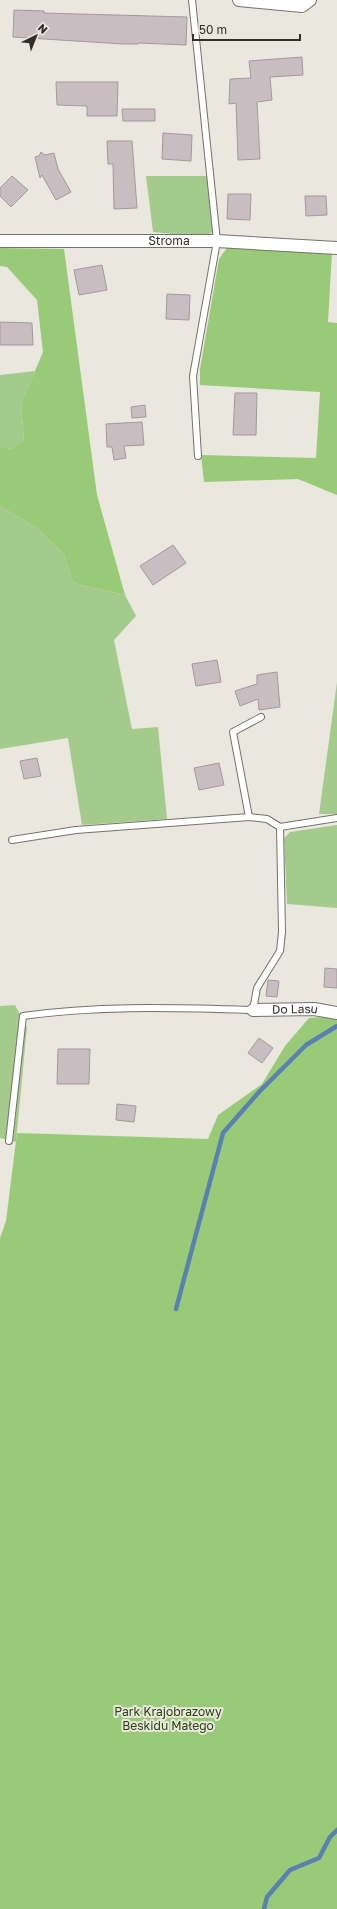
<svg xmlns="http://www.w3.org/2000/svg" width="337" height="1909" viewBox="0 0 337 1909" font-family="'Golos Text',sans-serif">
	<rect width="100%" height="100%" fill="#eae7de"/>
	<g fill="#a5cb8c">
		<path d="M146,176H207L213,232L203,237L153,232Z"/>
		<path d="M35,371L21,404L24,442L10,449L0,446V375Z"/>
		<path d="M0,506L37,528L64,554L73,583L125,595L136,616L114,640L132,729L158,727L167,819L82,825L68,738L0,749Z"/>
		<path d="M337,682V814H319Z"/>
		<path d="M337,825V908L287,904L284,838L290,832Z"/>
		<path d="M15,1005L27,1027L16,1142L0,1138V1006Z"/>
	</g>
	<g fill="#99ca77">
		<path d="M229,245L332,252L328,322L337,323V495L298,479L204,482L201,455L316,458L320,392L200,385V369L219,259Z"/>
		<path d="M0,248L64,249L97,495L125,595L73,583L64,554L37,528L0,506V446L10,449L24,441L21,404L43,352L37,300L7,267L0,266Z"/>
		<path d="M321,1017L337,1019V1909H0V1238L6,1221L17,1133L208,1139L218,1115L262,1084L285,1046L309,1018Z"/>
	</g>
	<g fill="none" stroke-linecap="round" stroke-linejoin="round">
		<g stroke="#5880b1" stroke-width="4.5">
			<path d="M176,1309L223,1133L259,1092L306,1045L337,1026"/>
			<path d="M264,1909L267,1897L290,1870L319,1858L330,1837L337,1830"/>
		</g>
	</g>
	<g fill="#c8bec2" stroke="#a2999d">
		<path d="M14,10L44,11V13L187,17L186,45L138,43V44H123L13,37Z"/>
		<path d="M302,57L303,75L270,77L272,100L257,102L260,159L238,160L236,103L229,104L230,79L251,78L249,61Z"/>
		<path d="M56,82H118L117,116H87V106L57,105Z"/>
		<path d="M122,109H155V121H123Z"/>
		<path d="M163,133L192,135L191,161L162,159Z"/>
		<path d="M107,141H132L137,208L114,209L113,164H108Z"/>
		<path d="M41,152L45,155L54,153L58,169L71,192L56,200L42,175L40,178L35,157L39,156Z"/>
		<path d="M12,176L28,190L11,207L0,196V188Z"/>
		<path d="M228,194H251L250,220L227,219Z"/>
		<path d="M305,196H326L327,215L306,216Z"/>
		<path d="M102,265L107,290L79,295L74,270Z"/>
		<path d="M167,294L190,295L189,320L166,319Z"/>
		<path d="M0,322L32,323L33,345H0Z"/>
		<path d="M235,393H257L256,435H233Z"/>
		<path d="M145,405L146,417L132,418L131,407Z"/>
		<path d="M142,422L144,445L124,446L126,458L114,460L112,447H107L106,424Z"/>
		<path d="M173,545L186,563L153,585L140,566Z"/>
		<path d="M217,660L221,682L196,686L192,664Z"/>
		<path d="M277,672L280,707L259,710L258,699L240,706L235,691L257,684V675Z"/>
		<path d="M37,758L41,776L24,779L20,761Z"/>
		<path d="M219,763L224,785L199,790L194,768Z"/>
		<path d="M325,968L337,969V988L324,987Z"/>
		<path d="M268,980L279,981L277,997L266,996Z"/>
		<path d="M259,1038L273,1048L262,1063L248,1053Z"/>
		<path d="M58,1049H90L89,1084H57Z"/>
		<path d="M117,1104L136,1106L134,1122L116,1120Z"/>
	</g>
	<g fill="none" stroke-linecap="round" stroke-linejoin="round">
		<g stroke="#75726b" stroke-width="8">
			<g id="lane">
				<path d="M192,0L217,241L193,376L198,456"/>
				<path d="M249,817L233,732L261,717"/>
				<path d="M280,827L337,818"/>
				<path d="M9,1141L23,1016C100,1005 176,1008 253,1010L257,988L280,951L282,932L280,827L267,819L249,817L76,830L12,840"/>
			</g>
		</g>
		<g stroke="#75726b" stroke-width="14">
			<g id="street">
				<path d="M239,0L302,6L310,0"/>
				<path id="s1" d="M0,241H217L337,248"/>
				<path id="s2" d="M253,1010L314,1009L337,1013"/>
			</g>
		</g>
		<use href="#lane" stroke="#fff" stroke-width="6"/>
		<use href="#street" stroke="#fff" stroke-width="12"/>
	</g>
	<g text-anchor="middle" stroke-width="4" stroke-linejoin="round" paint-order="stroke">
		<g font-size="12" fill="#302f2b" stroke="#eae7de">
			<text dy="4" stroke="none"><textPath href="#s1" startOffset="169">Stroma</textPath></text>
			<text dy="4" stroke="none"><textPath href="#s2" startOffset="42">Do Lasu</textPath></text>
		</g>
		<g font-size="12" fill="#264409" stroke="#eae7de">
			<text x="168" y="1716">Park Krajobrazowy<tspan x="168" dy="14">Beskidu Małego</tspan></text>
		</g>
	</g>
	<g transform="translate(36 36) rotate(43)" stroke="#eae7de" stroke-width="3" paint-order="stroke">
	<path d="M0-3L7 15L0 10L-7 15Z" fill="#302f2b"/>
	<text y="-6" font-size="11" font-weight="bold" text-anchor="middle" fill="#302f2b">N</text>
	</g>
	<path d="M193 34v6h107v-6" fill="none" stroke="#302f2b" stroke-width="2"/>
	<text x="199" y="34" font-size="12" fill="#302f2b" stroke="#eae7de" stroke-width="3" paint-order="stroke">50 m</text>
</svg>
